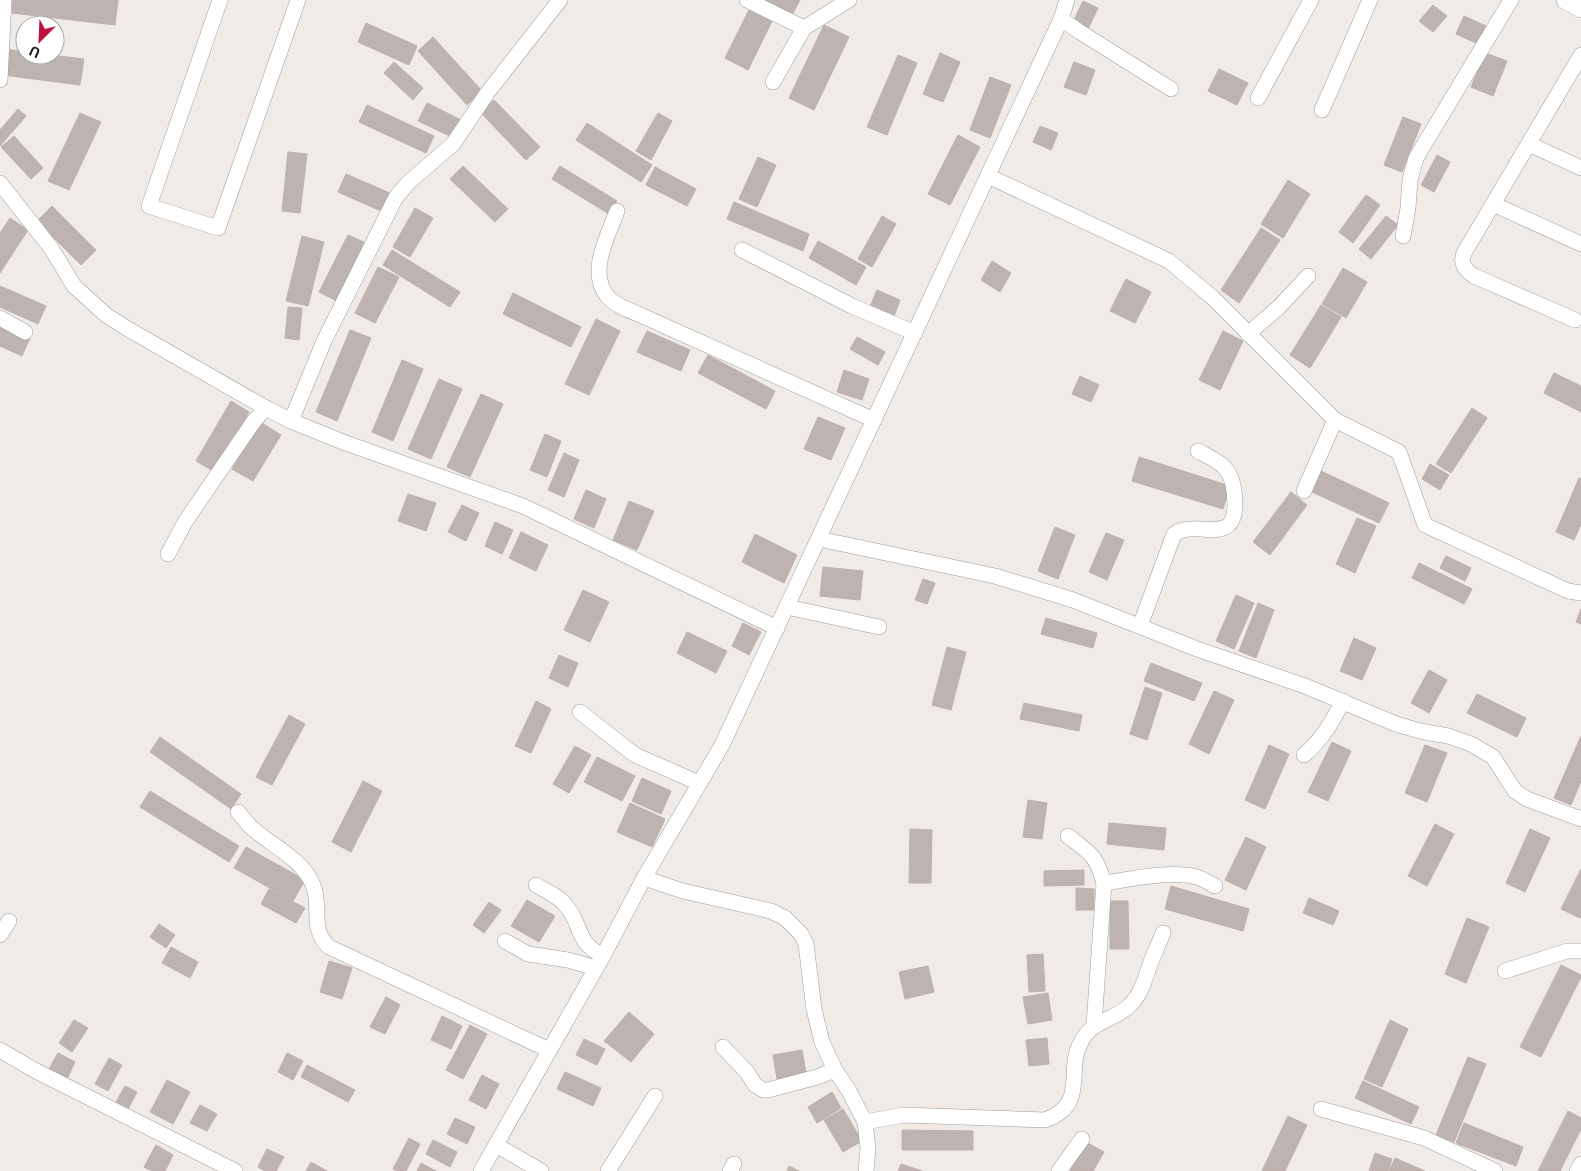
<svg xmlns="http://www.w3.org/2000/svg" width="1581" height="1171" viewBox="0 0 1581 1171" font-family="'Noto Sans',sans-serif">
	<rect width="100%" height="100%" fill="#f0ebe7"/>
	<g fill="#bdb3b0" stroke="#c0afab">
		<path d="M13,0H118L115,25L12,13Z"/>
		<path d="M766,0H800L790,19L764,6Z"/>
		<path d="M1083,1L1098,8L1088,29L1073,22Z"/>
		<path d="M1433,5L1447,16L1433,32L1419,21Z"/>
		<path d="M749,10L772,21L748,70L725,58Z"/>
		<path d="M1464,16L1486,26L1478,44L1456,34Z"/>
		<path d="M366,23L417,46L409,65L358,42Z"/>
		<path d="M824,25L849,37L814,110L789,98Z"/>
		<path d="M433,37L482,91L467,105L418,51Z"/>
		<path d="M6,49L25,52V55H51L84,59L80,85L3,75Z"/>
		<path d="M940,53L960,62L943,102L923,94Z"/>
		<path d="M1485,53L1507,61L1493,96L1471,87Z"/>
		<path d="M898,55L917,63L887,135L867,127Z"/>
		<path d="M394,62L423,88L413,100L384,73Z"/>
		<path d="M1074,62L1095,70L1086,95L1064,87Z"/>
		<path d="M1219,69L1248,83L1237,105L1208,91Z"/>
		<path d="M990,77L1011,85L990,138L970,130Z"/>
		<path d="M494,100L540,147L526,160L480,112Z"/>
		<path d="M427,103L461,120L452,137L418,121Z"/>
		<path d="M367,105L434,136L426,153L359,122Z"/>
		<path d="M18,109L26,116L0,146V130Z"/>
		<path d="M80,113L101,122L69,190L48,181Z"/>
		<path d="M658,113L672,121L651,160L636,151Z"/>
		<path d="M1403,117L1421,124L1402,172L1384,165Z"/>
		<path d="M587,123L652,165L641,182L576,140Z"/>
		<path d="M1040,126L1058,133L1051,150L1033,142Z"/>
		<path d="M958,135L980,147L950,205L928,194Z"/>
		<path d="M14,136L43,168L31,179L1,147Z"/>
		<path d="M288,152L307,154L300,213L282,211Z"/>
		<path d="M1437,155L1450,162L1434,192L1421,185Z"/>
		<path d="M758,157L776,165L757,207L739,199Z"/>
		<path d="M463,166L508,209L495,222L450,179Z"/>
		<path d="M560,166L617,201L609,214L552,179Z"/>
		<path d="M655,167L696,189L687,206L646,185Z"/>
		<path d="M346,174L392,194L383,212L338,192Z"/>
		<path d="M1288,180L1310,194L1283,238L1261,224Z"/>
		<path d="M1366,195L1380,205L1353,243L1339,232Z"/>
		<path d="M734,202L809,234L803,251L727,219Z"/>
		<path d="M52,206L96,250L81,265L37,221Z"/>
		<path d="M415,208L433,218L410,257L393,247Z"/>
		<path d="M882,216L896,224L872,267L858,259Z"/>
		<path d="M1386,216L1398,225L1371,259L1359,249Z"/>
		<path d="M10,218L28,230L0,273V233Z"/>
		<path d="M1261,228L1280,240L1239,303L1221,290Z"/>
		<path d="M348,235L368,244L339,302L319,292Z"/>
		<path d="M302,236L324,242L308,306L286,301Z"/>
		<path d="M818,241L866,267L856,285L809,258Z"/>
		<path d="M392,250L460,292L450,307L383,265Z"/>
		<path d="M992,261L1011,273L1000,292L981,280Z"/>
		<path d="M378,267L399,277L375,323L355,313Z"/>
		<path d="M1343,268L1367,282L1346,318L1322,304Z"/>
		<path d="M1126,279L1151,292L1135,323L1110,311Z"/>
		<path d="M0,286L46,306L38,324L0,307Z"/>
		<path d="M877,290L900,300L893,319L869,309Z"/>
		<path d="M513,293L581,327L571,347L503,314Z"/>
		<path d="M1321,305L1341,317L1310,368L1290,355Z"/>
		<path d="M288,307L302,308L299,340L285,338Z"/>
		<path d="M596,319L620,331L589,395L565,384Z"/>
		<path d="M0,323L30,338L22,356L0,346Z"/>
		<path d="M350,330L371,338L337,421L316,412Z"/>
		<path d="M647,331L690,350L681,371L637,352Z"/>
		<path d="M1223,331L1243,341L1220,390L1199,380Z"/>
		<path d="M857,337L885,352L878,365L850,349Z"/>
		<path d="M708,355L775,391L766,409L698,373Z"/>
		<path d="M402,360L423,369L393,441L372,432Z"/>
		<path d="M844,370L869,379L862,400L837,392Z"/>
		<path d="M1554,373L1581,386V412L1544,393Z"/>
		<path d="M1080,376L1099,385L1091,402L1072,394Z"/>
		<path d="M439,379L462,389L431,459L408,449Z"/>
		<path d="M481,394L503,404L470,477L447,467Z"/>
		<path d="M231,401L249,412L215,472L196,461Z"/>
		<path d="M1472,408L1487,418L1451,473L1436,464Z"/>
		<path d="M818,417L845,428L831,460L804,449Z"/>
		<path d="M260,422L281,435L253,481L232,469Z"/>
		<path d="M545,434L561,441L547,477L530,470Z"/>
		<path d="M564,453L579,460L564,497L548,490Z"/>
		<path d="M1139,457L1230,486L1223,509L1132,481Z"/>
		<path d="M1430,464L1449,475L1440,490L1422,479Z"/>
		<path d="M1321,471L1389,503L1379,523L1312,492Z"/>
		<path d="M1579,478L1581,479V524L1574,540L1556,532Z"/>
		<path d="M586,490L606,499L594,528L574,519Z"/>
		<path d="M1291,492L1307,505L1270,555L1253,542Z"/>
		<path d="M408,494L436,503L426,531L398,521Z"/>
		<path d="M629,501L654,511L637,550L613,540Z"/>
		<path d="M462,505L479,513L466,541L448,532Z"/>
		<path d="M1357,518L1376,526L1355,573L1336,564Z"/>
		<path d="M495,522L513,530L502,554L485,546Z"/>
		<path d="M1055,527L1075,535L1058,579L1038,571Z"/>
		<path d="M521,532L548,545L536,571L509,558Z"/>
		<path d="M1106,533L1124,540L1107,580L1089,572Z"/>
		<path d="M755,534L797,555L784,583L742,562Z"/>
		<path d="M1446,556L1471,568L1465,581L1440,568Z"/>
		<path d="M1419,563L1472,589L1464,604L1412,578Z"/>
		<path d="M823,567L863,571L860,600L820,596Z"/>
		<path d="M923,579L935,583L927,604L915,600Z"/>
		<path d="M583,590L609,602L590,642L564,630Z"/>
		<path d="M1236,595L1254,603L1234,649L1216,641Z"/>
		<path d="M1258,603L1274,610L1256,658L1239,651Z"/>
		<path d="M1581,609V624L1576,622Z"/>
		<path d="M1046,618L1097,633L1093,648L1041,634Z"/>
		<path d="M743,623L761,632L749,655L732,646Z"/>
		<path d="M687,632L727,651L716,673L677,653Z"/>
		<path d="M1354,638L1376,648L1362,680L1340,671Z"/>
		<path d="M947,647L966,652L951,710L932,705Z"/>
		<path d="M559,655L578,663L568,687L549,678Z"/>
		<path d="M1151,663L1202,683L1194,701L1144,681Z"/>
		<path d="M1429,670L1447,680L1429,713L1411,703Z"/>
		<path d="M1145,687L1162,693L1147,740L1130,734Z"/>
		<path d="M1214,691L1234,700L1209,754L1189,744Z"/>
		<path d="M1477,694L1526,718L1517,737L1467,713Z"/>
		<path d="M536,701L551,709L531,753L515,746Z"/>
		<path d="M1024,703L1082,715L1079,731L1020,719Z"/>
		<path d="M289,715L305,724L272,785L256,777Z"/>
		<path d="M1581,736V781L1571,805L1554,798Z"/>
		<path d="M160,737L241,794L231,809L150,752Z"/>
		<path d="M1332,742L1351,751L1328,801L1308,792Z"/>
		<path d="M1269,745L1289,754L1265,809L1245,800Z"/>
		<path d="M1425,745L1447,753L1427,802L1405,793Z"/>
		<path d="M575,746L591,755L569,793L553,784Z"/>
		<path d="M597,757L635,776L622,801L584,782Z"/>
		<path d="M642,778L671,791L661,814L632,801Z"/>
		<path d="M363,781L382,791L351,852L332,842Z"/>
		<path d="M150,791L239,846L229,862L140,807Z"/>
		<path d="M1028,800L1047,803L1042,839L1023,837Z"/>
		<path d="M630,803L665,819L652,847L617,832Z"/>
		<path d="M1109,823L1166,828L1164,850L1107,844Z"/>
		<path d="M1435,824L1454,834L1427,886L1408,876Z"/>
		<path d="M910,829L932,830L931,883H909Z"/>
		<path d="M1530,829L1550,838L1525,892L1506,883Z"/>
		<path d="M1246,837L1266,847L1246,890L1225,880Z"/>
		<path d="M246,847L305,880L293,901L234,868Z"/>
		<path d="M1581,869V916L1580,918L1561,909Z"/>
		<path d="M1084,870V885L1044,886V871Z"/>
		<path d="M1171,886L1249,909L1243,931L1165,909Z"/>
		<path d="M1076,888L1094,889V910H1076Z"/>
		<path d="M269,889L305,908L296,923L261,904Z"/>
		<path d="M1309,898L1339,911L1333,925L1303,913Z"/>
		<path d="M527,900L555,916L539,942L511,926Z"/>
		<path d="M1110,901H1128L1129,949H1110Z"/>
		<path d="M489,902L501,910L484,933L473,925Z"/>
		<path d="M1467,918L1489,927L1466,983L1445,974Z"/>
		<path d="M159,924L175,935L166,948L150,937Z"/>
		<path d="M171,947L198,962L190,978L162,963Z"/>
		<path d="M1043,954L1045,991L1029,992L1027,955Z"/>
		<path d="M329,961L352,968L342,999L320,992Z"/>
		<path d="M1561,965L1581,975V977L1541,1057L1520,1047Z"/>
		<path d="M928,966L934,992L905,999L899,972Z"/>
		<path d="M1048,993L1052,1020L1028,1024L1023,997Z"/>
		<path d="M386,997L400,1005L385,1034L370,1027Z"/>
		<path d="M629,1012L654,1034L631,1062L604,1041Z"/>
		<path d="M442,1016L462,1026L451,1049L431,1040Z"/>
		<path d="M74,1020L88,1028L72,1052L59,1043Z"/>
		<path d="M1390,1020L1408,1029L1382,1087L1364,1079Z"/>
		<path d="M470,1025L487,1034L463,1079L446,1070Z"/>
		<path d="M1047,1038L1049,1064L1029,1066L1026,1040Z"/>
		<path d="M584,1039L605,1049L597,1065L576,1055Z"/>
		<path d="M802,1050L806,1073L777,1079L773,1055Z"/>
		<path d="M58,1053L75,1062L67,1079L49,1069Z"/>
		<path d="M287,1053L303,1061L293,1080L278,1072Z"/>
		<path d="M1468,1057L1486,1064L1454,1142L1436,1135Z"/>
		<path d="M109,1058L122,1065L108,1091L95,1084Z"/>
		<path d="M307,1065L355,1090L348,1102L301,1077Z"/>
		<path d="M565,1072L601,1088L593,1106L557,1089Z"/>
		<path d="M482,1075L499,1084L486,1109L469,1100Z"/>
		<path d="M167,1080L190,1092L173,1124L150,1112Z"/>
		<path d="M1363,1081L1419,1107L1411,1124L1355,1098Z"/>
		<path d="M125,1086L137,1092L128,1109L116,1102Z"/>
		<path d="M832,1092L841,1108L817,1123L808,1107Z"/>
		<path d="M200,1105L217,1114L207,1131L190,1123Z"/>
		<path d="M843,1109L862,1141L843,1152L824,1120Z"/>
		<path d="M1568,1111L1581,1118V1129L1560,1171H1538Z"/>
		<path d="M1288,1116L1307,1125L1285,1171H1262Z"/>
		<path d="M455,1118L475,1127L467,1144L447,1134Z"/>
		<path d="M1464,1123L1523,1147L1516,1166L1456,1143Z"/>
		<path d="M902,1130L973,1131V1150H902Z"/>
		<path d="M409,1138L420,1144L406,1171H397L393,1169Z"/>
		<path d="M433,1140L457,1152L450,1167L426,1154Z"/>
		<path d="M1086,1142L1104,1152L1093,1171H1070Z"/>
		<path d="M156,1145L173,1155L165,1171H152L144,1167Z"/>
		<path d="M267,1149L284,1157L276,1171H265L258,1167Z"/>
		<path d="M1375,1153L1392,1159L1388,1171H1369Z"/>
		<path d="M1395,1158L1425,1171H1389Z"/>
		<path d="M311,1162L327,1171H306Z"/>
		<path d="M421,1163L436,1171H417Z"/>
		<path d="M901,1164L922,1171H898Z"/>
		<path d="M789,1166L799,1171H787Z"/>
	</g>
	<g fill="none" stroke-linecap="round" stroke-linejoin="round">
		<g stroke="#9d9d9d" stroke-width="16">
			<g id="minor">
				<path d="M220,0L149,206L218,228L298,0"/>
				<path d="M747,0L804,28"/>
				<path d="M1061,19L1080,32L1171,89"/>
				<path d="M0,80L4,0"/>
				<path d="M773,82L804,28L849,0"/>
				<path d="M1258,98L1311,0"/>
				<path d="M1322,110L1370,0"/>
				<path d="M1529,144L1581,168"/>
				<path d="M988,176L1169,261L1213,298L1335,420L1399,452L1425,525L1568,591L1581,593"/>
				<path d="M0,183L51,248L74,286L106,315L128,329L266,408L291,421L343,442L523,506L777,628"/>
				<path d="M1493,204L1581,244"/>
				<path d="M617,211C608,236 587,273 608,297C615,305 628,310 638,314L874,420"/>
				<path d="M1403,236L1408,208L1410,180L1416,158L1511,0"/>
				<path d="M742,250L852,306L915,333"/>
				<path d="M0,318L25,332"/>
				<path d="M1575,320L1474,276C1465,270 1460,264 1464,253L1581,55"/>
				<path d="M1248,334L1279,307L1308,276"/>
				<path d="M291,421L324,341L396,197L409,182L453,144L488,92L560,0"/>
				<path d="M1304,491L1335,420"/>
				<path d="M819,539L995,576L1073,600L1197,649L1305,686L1396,724L1420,731L1448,736L1471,744L1493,757L1515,791L1527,799L1581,819"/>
				<path d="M168,554L185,522L254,421L266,408"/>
				<path d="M787,607L879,627"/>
				<path d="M1140,626L1174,534C1198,517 1242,553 1234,491C1231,466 1219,462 1198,451"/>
				<path d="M580,712L635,755L699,783"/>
				<path d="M1304,755C1322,740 1332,722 1343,701"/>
				<path d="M238,812C241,816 245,820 248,824C268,845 301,856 313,885C322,908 309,928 329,947L549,1050"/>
				<path d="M1068,836C1091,854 1096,855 1104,883"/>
				<path d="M644,878L683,891L771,911L785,918L801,934L806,944L814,1009L822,1042L835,1070L849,1091L865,1122L868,1149L866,1171"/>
				<path d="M536,885C546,891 559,896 566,906C583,925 574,941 603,956"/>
				<path d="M0,935L9,921"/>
				<path d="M505,941L528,954L568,960L596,968"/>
				<path d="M1505,971L1567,951H1581"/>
				<path d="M1094,1025L1104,883C1132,879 1170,870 1197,877C1203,879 1209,883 1215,886"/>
				<path d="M723,1047L747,1072L755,1085L763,1090H768L817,1077L835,1070"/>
				<path d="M0,1050L36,1071L235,1171"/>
				<path d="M1321,1109L1424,1138L1495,1171"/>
				<path d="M865,1122L904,1115L1045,1120C1089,1104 1065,1071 1081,1042C1092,1020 1113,1021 1129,1006C1142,994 1145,978 1151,962C1155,952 1159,943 1163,933"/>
				<path d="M496,1145L541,1171"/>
				<path d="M481,1171L603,956L644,878L722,745L1061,19L1067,0"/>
				<path d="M608,1171L655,1096"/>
				<path d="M730,1171L734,1164"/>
				<path d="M1059,1171L1082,1139"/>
				<path d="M1577,1171L1581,1164"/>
			</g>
		</g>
		<g stroke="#9d9d9d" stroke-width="20">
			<path id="tertiary" d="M1566,0L1581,8"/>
		</g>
		<use href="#minor" stroke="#fff" stroke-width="15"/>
		<use href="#tertiary" stroke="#fff" stroke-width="19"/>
	</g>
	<g transform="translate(40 40) rotate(204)"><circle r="24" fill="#ffffff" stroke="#a6a6a6"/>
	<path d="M0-4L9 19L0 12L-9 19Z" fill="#c0103c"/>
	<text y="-8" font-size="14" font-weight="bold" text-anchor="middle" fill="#202020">U</text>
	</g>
</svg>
